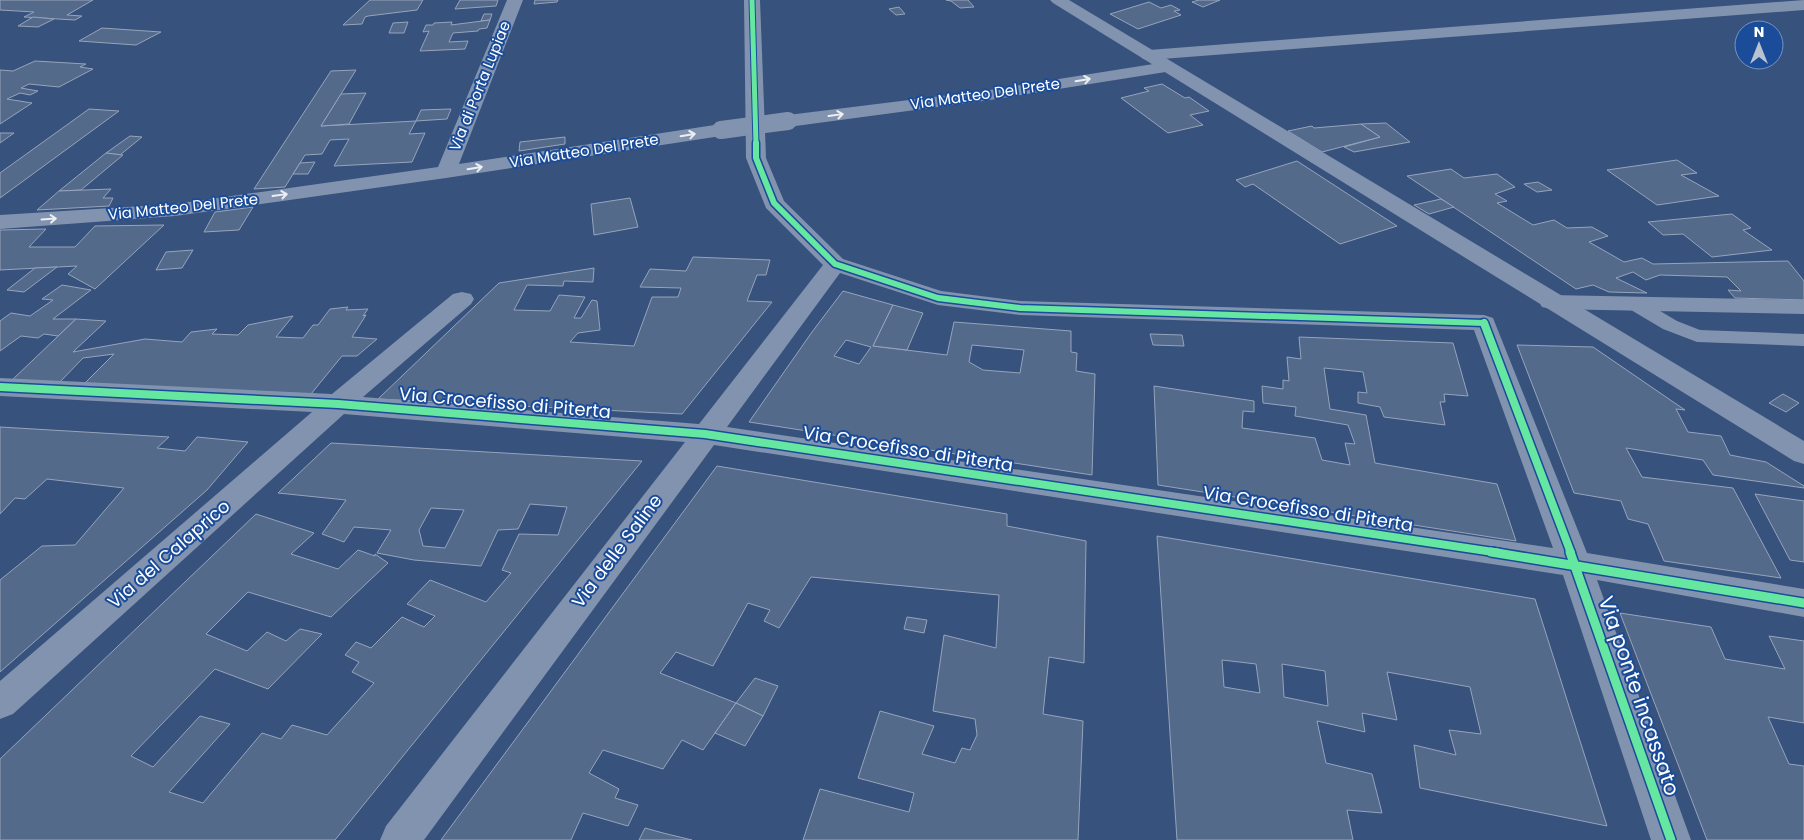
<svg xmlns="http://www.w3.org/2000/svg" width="1804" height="840" viewBox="0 0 1804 840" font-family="Poppins,sans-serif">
	<rect width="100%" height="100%" fill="#37527c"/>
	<g fill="#546a8b" stroke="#96a4bc" fill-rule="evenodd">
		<path d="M0,0H93L67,15L82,16L75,20L24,17L34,12L0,10Z"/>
		<path d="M370,0H423L417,10L368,16L365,17L362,24L343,25Z"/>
		<path d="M460,0H498L496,6L455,9Z"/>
		<path d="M535,0H558L557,2L534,4Z"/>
		<path d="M946,0H968L974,7L960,8L951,1Z"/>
		<path d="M1199,0H1220L1203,7L1192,2Z"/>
		<path d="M1149,2L1161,8L1171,5L1180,10L1174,11L1181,15L1138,29L1110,14Z"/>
		<path d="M899,7L905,14L896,15L889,9Z"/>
		<path d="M484,14H492L490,20L481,21Z"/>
		<path d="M33,17L54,19L38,27L18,26Z"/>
		<path d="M490,20L487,28L479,29L478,31L453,33L449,42L468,41L465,49L420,51L429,31L423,32L426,25H433L434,23L452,22L451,25Z"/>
		<path d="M408,22L404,33H389L393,23Z"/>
		<path d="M102,28L161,32L136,45L79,41Z"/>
		<path d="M35,61L86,64L80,67L93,69L59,87L29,84L21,88L38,91L30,95L20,93L7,99L32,103L0,124V70L13,71Z"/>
		<path d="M356,70L321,126L416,121L409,134L425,133L412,162L334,166L349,139L330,140L322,154L305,155L285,187L254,189L331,71Z"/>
		<path d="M1162,84L1185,98L1189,97L1209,111L1190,115L1203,125L1168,133L1121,98L1149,91L1144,88Z"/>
		<path d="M366,93L349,124L321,126L341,94Z"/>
		<path d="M89,109L119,111L0,198V173Z"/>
		<path d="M451,109L447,119L416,121L421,110Z"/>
		<path d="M1386,123L1410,142L1354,152L1344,147L1380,137L1361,124Z"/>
		<path d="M1361,124L1380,137L1322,152L1288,131L1312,126L1314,128Z"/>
		<path d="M0,133H14L0,143Z"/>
		<path d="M130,136L142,137L120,155L106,153Z"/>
		<path d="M565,137V144L519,151L520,142Z"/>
		<path d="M106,153L123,155L81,190L59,191Z"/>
		<path d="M1677,160L1697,173L1681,175L1719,196L1657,205L1607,170Z"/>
		<path d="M1297,161L1397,226L1340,244L1253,184L1245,187L1236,180Z"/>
		<path d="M315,162L308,174H293L300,163Z"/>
		<path d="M1451,169L1464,178L1497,174L1515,187L1495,194L1507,201L1497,203L1533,225L1554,220L1567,228L1592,227L1608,236L1589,242L1624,262L1642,258L1653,264L1788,261L1804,281V300L1735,298L1728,290L1741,291L1727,277L1660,275L1646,280L1633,272L1616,278L1647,293L1609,292L1593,285L1576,289L1407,176Z"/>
		<path d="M1538,182L1552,190L1537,192L1524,184Z"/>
		<path d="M111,189L103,198H113L109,206L37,210L59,191Z"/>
		<path d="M630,198L638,227L594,235L591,204Z"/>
		<path d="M1441,199L1454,207L1429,214L1414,205Z"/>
		<path d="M253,207L239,230L204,232L215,212Z"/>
		<path d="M1732,214L1751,228L1743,230L1772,250L1712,257L1683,234L1663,235L1648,222Z"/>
		<path d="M164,225L95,289L68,274L77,266L0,270V230L46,229L29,247H75L95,226Z"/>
		<path d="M193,250L182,268L156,270L166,252Z"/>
		<path d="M693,257L770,260L766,275H757L747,301L772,302L682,414L378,399L499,283L594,268L593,282L564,281L563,286L527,285L514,310L550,311L559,295L585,297L574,318H581L592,300L597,301L600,330L578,333L570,342L634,346L652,297H678L681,288L640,287L650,269L686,271Z"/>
		<path d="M57,267L24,292L7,290L35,268Z"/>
		<path d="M62,285L91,290L53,319H76L58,336L44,334L38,338L21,336L0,351V321L11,313L30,316L53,300L42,299Z"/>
		<path d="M843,291L893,305L873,346L947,355L954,322L1071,331V352L1077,353L1076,371L1095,374L1092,475L749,422L812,332ZM846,340L871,347L859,364L834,356ZM972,345L1024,350L1020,373L983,370L969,362Z"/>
		<path d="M893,305L923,313L907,350L873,346Z"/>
		<path d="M348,307L346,310L368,309L363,316L366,315L352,337L377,339L357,356H342L311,394L84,384L114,354L83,358L59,383L11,381L76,319L106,321L73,352L145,339L182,342L191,332L217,329L212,334L238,335L248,325L293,316L276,337L303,338L313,325H318L330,309Z"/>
		<path d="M1150,334L1182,335L1184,346L1153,345Z"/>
		<path d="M1299,337L1453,343L1468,396L1444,394L1445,402H1440L1445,425L1384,417L1380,407L1358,403V392L1367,393L1363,372L1324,368L1330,409L1366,415L1375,463L1497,484L1516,541L1158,485L1154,386L1254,401V412L1243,411L1242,428L1315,438L1322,460L1350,465L1345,443L1355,444L1348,425L1295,416L1296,407L1263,403L1262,386L1283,389V380L1289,381L1287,357L1301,359Z"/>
		<path d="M1517,345L1593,347L1685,410L1676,409L1688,432L1721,436L1730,455L1766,462L1804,486V488L1713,475L1703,460L1626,448L1642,477L1733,488L1781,578L1664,561L1648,524L1628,519L1621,501L1574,493Z"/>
		<path d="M1783,394L1799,403L1786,412L1769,403Z"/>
		<path d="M0,427L169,437L157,448L185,451L197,437L248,442L207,490L0,672V580L42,546L75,545L124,488L47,479L25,499L15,498L0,514Z"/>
		<path d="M331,443L642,461L335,840H0V759L256,514L314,533L291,554L338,569L358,550L375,556V554L388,563L331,617L248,592L206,634L247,651L267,632L286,641L300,629L322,634L268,689L215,669L131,756L153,767L200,716L230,724L169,792L203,803L262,733L281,739L292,725L327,735L374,683L352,672L359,662L345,655L356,642L371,648L402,617L424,627L435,616L407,604L430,580L486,602L511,573L502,570L519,534L558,535L567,507L530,504L518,529L498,530L481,566L414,560L377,553L391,530L354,527L344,542L322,534L346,500L278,493ZM431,508L464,510L445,548L423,546L419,530Z"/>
		<path d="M717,466L1007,514V526L1086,541L1084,663L1049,657L1043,714L1083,721L1078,840H803L820,789L909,812L914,793L858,778L880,711L934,726L922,754L955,763L962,748L970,750L977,735L975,719L933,711L944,635L996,648L999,595L811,577L779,628L764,621L770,610L748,603L713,666L676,652L660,673L736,703L703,750L682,740L663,769L603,750L589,773L619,789L615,798L638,805L628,826L583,813L571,840H441Z"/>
		<path d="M1755,494L1804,501V562L1790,560Z"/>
		<path d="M1157,536L1535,599L1607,826L1420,788L1414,745L1456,755L1449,730L1481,734L1470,687L1387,672L1397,720L1362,713L1365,732L1317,721L1326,763L1372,774L1382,813L1347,810L1353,840H1177ZM1222,660L1256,664L1260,693L1224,687ZM1282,664L1325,671L1328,706L1284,697Z"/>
		<path d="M1620,613L1711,627L1725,659L1785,669L1769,636L1804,641V723L1768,717L1789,764L1804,766V840H1707Z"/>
		<path d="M907,617L927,620L924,633L904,629Z"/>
		<path d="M755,678L778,686L763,716L736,703Z"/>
		<path d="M736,703L763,716L745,746L715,733Z"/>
		<path d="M645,828L663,833L692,840H639Z"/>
	</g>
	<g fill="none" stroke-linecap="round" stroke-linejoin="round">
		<path fill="#8293af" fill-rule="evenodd" d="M1633,297L1640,299L1677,321L1700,330L1804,334V346L1697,342L1663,329L1626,307L1624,303L1626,299Z"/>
		<g fill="#8293af" fill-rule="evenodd">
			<path d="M507,0H523L459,164L721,124L728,126L731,130L728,134L721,136L446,178L175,216L0,229V215L175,204L438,167Z"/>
			<path d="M744,0H760L766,158L784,201L843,259L941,291L1020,301L1484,315L1493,318L1587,553L1804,589V617L1597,580L1691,840H1651L1563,575L714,445L424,840H380L386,826L685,442L344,414L13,714L0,719V681L312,412L0,396V378L332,394L453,294L462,292L471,294L474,299L471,304L363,397L699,424L823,265L766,208L746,158ZM840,273L938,305L1020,315L1474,330L1553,548L727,427Z"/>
			<path d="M1804,0V10L1149,60L1143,59L1140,55L1143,51L1149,50Z"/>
			<path d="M1166,62L1172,63L1175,67L1172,71L990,100L788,127L781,125L779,121L781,117L788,115L990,90Z"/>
			<path d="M1551,295L1804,300V314L1551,309L1542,307L1539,302L1542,297Z"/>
		</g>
		<path fill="#8293af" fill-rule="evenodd" d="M1050,0H1069L1804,441V464L1794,461L1053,3Z"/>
		<path stroke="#8293af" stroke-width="18" d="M721,130L788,121"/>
		<g stroke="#1a4c99" stroke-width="7">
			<path id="cycleway-far3" d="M752,0L756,144"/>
		</g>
		<g stroke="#1a4c99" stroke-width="9">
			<path id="cycleway-far2" d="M756,143V158L774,203L835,264L938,298L1020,308L1484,323L1485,325"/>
		</g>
		<g stroke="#1a4c99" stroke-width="11">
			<g id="cycleway-far1">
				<path d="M1484,323L1571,553"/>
				<path d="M0,387L338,404L705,434L1500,553"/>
			</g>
		</g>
		<g stroke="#1a4c99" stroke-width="12">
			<g id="cycleway">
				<path d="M1491,552L1804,603"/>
				<path d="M1570,552L1671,840"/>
			</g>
		</g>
		<use href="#cycleway-far3" stroke="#66e7a1" stroke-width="5"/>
		<use href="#cycleway-far2" stroke="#66e7a1" stroke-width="6"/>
		<use href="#cycleway-far1" stroke="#66e7a1" stroke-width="8"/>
		<use href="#cycleway" stroke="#66e7a1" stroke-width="9"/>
	</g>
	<defs><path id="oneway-shaft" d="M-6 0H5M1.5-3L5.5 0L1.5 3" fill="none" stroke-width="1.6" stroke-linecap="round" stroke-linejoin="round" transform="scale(1.25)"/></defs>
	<g stroke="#eceff3">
		<use href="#oneway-shaft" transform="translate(1083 80) rotate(-9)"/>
		<use href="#oneway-shaft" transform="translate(836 115) rotate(-8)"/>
		<use href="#oneway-shaft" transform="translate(688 135) rotate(-9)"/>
		<use href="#oneway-shaft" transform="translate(475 168) rotate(-9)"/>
		<use href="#oneway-shaft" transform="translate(280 195) rotate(-8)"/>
		<use href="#oneway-shaft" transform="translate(49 219) rotate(-4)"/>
	</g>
	<g text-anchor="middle" stroke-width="4" stroke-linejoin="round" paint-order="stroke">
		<g font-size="15" fill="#fff" stroke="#1a4c99">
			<text transform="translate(480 86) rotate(-68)" y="5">Via di Porta Lupiae</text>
			<text transform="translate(985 94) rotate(-8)" y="5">Via Matteo Del Prete</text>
			<text transform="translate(584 151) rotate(-9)" y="5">Via Matteo Del Prete</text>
			<text transform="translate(183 207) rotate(-6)" y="5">Via Matteo Del Prete</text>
		</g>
		<g font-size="18" fill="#fff" stroke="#1a4c99">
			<text transform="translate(505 403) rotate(5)" y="6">Via Crocefisso di Piterta</text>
			<text transform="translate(908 449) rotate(9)" y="6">Via Crocefisso di Piterta</text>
			<text transform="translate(1308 509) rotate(9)" y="6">Via Crocefisso di Piterta</text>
			<text transform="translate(617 551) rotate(-53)" y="6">Via delle Saline</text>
			<text transform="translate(169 554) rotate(-41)" y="6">Via del Calaprico</text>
		</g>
		<g font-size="21" fill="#fff" stroke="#1a4c99">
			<text transform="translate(1639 696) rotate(71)" y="7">Via ponte incassato</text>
		</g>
	</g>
	<g transform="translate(1759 45)"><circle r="24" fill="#1a4c99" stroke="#7694c2"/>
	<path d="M0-4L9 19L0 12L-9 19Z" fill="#b9c2d1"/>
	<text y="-8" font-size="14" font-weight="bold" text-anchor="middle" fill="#ffffff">N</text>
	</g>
</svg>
